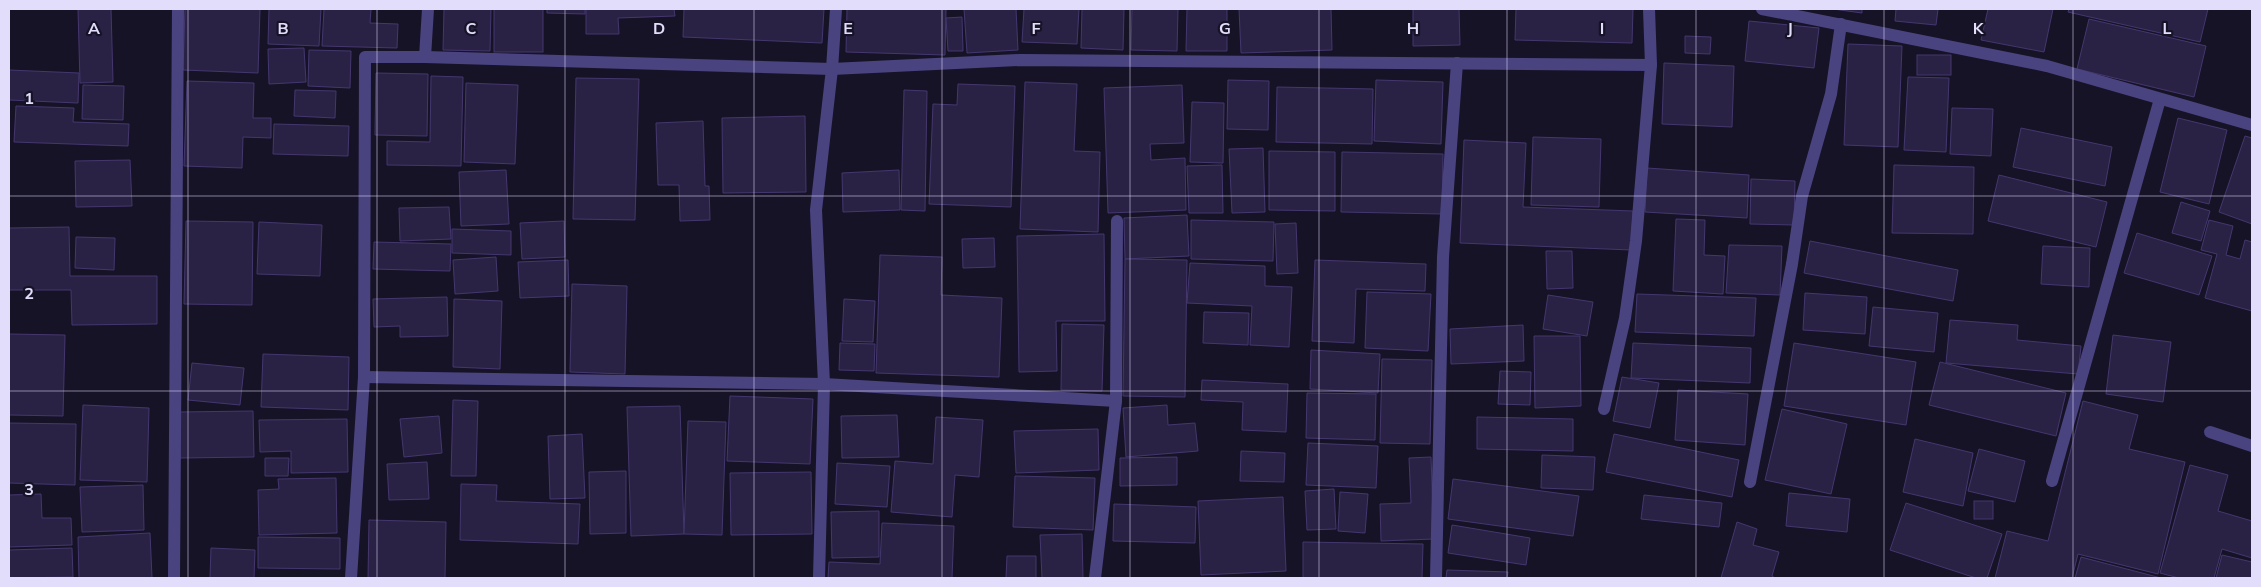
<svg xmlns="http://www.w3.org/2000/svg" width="2261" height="587" viewBox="0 0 2261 587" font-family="Mulish,sans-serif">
	<rect width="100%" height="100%" fill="#171327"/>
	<g fill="#2a2245" stroke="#44376e">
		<path d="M78,9H111L113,82L80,83Z"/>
		<path d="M185,9H260L258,73L183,70Z"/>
		<path d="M269,9H321L319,46L268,44Z"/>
		<path d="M324,9H371L370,23L398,24L397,48L322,46Z"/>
		<path d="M444,9H491L490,51L443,50Z"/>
		<rect x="494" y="9" width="49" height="43"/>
		<path d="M547,9H585V14L547,13Z"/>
		<path d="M586,9H674L675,16L618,18L619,34H586Z"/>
		<path d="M684,9H824L822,43L683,37Z"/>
		<path d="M847,9H946L945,55L846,52Z"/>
		<path d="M964,9H1016L1018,50L967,53Z"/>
		<path d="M1024,9H1079L1077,44L1022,42Z"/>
		<path d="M1082,9H1124L1123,50L1081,48Z"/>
		<path d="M1132,9H1178L1177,51L1131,50Z"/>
		<path d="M1187,9H1227V51H1186Z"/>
		<path d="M1239,9H1331L1332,50L1241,53Z"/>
		<path d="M1413,9H1459L1460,45L1413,46Z"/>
		<path d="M1516,9H1633L1632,43L1515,40Z"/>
		<path d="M1833,9H1862V13Z"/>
		<path d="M1896,9H1938L1936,25L1895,21Z"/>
		<path d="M1988,9H2053L2044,52L1981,40Z"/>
		<path d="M2069,9H2208L2200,42L2068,12Z"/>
		<path d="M962,17L963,51H948L946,18Z"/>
		<path d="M2089,19L2206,46L2194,97L2077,69Z"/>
		<path d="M1749,21L1819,28L1814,68L1745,61Z"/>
		<path d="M1685,36L1711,37L1710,54L1685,53Z"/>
		<path d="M1848,44L1902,46L1898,147L1844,145Z"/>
		<path d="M304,48L306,82L269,84L268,49Z"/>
		<path d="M309,50L351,51L350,88L308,86Z"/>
		<rect x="1917" y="55" width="34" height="20"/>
		<path d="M1664,63L1734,66L1732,127L1662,124Z"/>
		<path d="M9,70L79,73L78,103L9,100Z"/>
		<path d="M376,73L428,74L427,136L375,135Z"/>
		<path d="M431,76L463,77L461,166L387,165V141L430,142Z"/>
		<path d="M1908,77L1949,78L1946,152L1904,150Z"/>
		<path d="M576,78L639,79L635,220L573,219Z"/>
		<path d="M1228,80L1269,81L1268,130L1227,129Z"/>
		<path d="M1376,80L1443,82L1441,144L1374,141Z"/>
		<path d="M187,81L254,83L253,118H271V138L243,137L242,168L184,166Z"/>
		<path d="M1025,82L1077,84L1074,151L1100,152L1098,232L1020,229Z"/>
		<path d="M466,83L518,85L515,164L464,162Z"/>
		<path d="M958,84L1015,86L1011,207L929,204L933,104L957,105Z"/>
		<path d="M83,85L124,86L123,120L82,119Z"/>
		<path d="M1182,85L1184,143L1150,144L1151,160L1185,158L1186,210L1108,213L1104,88Z"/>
		<path d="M1277,87L1373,89L1372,144L1276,142Z"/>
		<path d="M295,90L336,91L335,118L294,116Z"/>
		<path d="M904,90L927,91L925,211L901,210Z"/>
		<path d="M1192,102L1224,103L1223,163L1190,162Z"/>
		<path d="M16,106L74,108L73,122L129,124L128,146L14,142Z"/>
		<path d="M1952,108L1993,109L1991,156L1950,154Z"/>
		<path d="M805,116L806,192L723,193L722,118Z"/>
		<path d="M2178,118L2227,130L2209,204L2160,192Z"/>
		<path d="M703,121L705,186H709L710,220L680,221L679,185H658L656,123Z"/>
		<path d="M274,124L349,126L348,156L273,154Z"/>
		<path d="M2021,128L2112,147L2105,186L2013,167Z"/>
		<path d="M2245,136L2252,138V224L2219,212Z"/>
		<path d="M1533,137L1601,139L1599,207L1531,205Z"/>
		<path d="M1464,140L1526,143L1523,207L1633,211L1631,250L1460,243Z"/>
		<path d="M1263,148L1265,212L1232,213L1229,149Z"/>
		<path d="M1269,151L1335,152V211L1269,210Z"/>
		<path d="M1342,152L1443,154L1442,214L1341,212Z"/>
		<path d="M130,160L132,206L76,207L75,161Z"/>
		<path d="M1222,165L1223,213H1189L1187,166Z"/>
		<path d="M1894,165L1974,167L1973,234L1892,233Z"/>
		<path d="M1647,168L1749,175L1747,218L1645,212Z"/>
		<path d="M506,170L509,224L461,226L459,172Z"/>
		<path d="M899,170L900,210L843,212L842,173Z"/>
		<path d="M1999,175L2107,202L2096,247L1988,221Z"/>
		<path d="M1751,179L1795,181L1794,225L1750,224Z"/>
		<path d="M2181,202L2210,211L2201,241L2172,233Z"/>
		<path d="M449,207L451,239L400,241L399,208Z"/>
		<path d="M1187,215L1189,256L1125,259L1124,218Z"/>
		<path d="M1676,219L1705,220L1704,255L1725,256L1723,294L1673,291Z"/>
		<path d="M1191,220L1274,222L1273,261L1191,259Z"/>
		<path d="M2209,220L2233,226L2226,255L2240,259L2245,240L2252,242V311L2205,298L2217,254L2201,250Z"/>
		<path d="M186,221L253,222L252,305L184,304Z"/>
		<path d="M564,221L565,257L522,259L520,223Z"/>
		<path d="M259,222L322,225L320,276L257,274Z"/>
		<path d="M1296,223L1298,273L1277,274L1275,224Z"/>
		<path d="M69,227L70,276H157V324L72,325L71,290H9V228Z"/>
		<path d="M452,229L511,231V255L452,253Z"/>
		<path d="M2137,233L2212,256L2199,295L2124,273Z"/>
		<path d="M1104,234L1105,321H1056L1057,371L1019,372L1017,236Z"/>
		<path d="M76,237L115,238L114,270L75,268Z"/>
		<path d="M994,238L995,267L963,268L962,239Z"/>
		<path d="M1810,241L1958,270L1953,301L1804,273Z"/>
		<path d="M374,242L451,244L450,271L373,269Z"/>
		<path d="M1729,245L1782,246L1780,295L1726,293Z"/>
		<path d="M2043,246L2090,248L2089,287L2041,284Z"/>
		<path d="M1546,251H1572L1573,288L1547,289Z"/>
		<path d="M880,255L942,257L941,295L1002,298L999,377L876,373Z"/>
		<path d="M496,257L498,291L455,294L453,260Z"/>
		<path d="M1125,259L1187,260L1185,397L1123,396Z"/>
		<path d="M568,260L569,296L520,298L518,262Z"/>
		<path d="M1315,260L1426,264L1425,291L1356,289L1354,343L1312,341Z"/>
		<path d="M1190,263L1265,266V286L1292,287L1289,347L1250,345L1252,306L1187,303Z"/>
		<path d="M572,284L627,286L625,374L570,372Z"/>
		<path d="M1367,292L1431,294L1428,351L1365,348Z"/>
		<path d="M1805,293L1867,297L1865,334L1803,330Z"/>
		<path d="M1637,294L1756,298L1754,336L1635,332Z"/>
		<path d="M1548,295L1593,302L1587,336L1543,329Z"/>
		<path d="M447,297L448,336L400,337V326L374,327L373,299Z"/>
		<path d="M454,299L502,301L500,369L453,367Z"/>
		<path d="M844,299L875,301L873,342L842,341Z"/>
		<path d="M1873,307L1938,313L1934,352L1869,346Z"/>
		<path d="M1204,312L1249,313L1248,345L1203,343Z"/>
		<path d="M1950,320L2018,325L2017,340L2081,346L2078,374L1946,363Z"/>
		<path d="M1062,324L1104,325L1102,391L1061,390Z"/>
		<path d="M1523,325L1524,361L1451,364L1450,329Z"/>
		<path d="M9,334L65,335L63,416L9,415Z"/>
		<path d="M2113,335L2171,342L2163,402L2106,394Z"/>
		<path d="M1534,336H1580L1581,406L1535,408Z"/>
		<path d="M840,343L875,344L874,371L839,370Z"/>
		<path d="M1633,343L1751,348L1750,383L1631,378Z"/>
		<path d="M1794,343L1916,362L1906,425L1784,406Z"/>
		<path d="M1311,350L1380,354L1378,393L1310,389Z"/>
		<path d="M263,354L349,357L348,410L261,407Z"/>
		<path d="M1382,359L1432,360L1430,444L1380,443Z"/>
		<path d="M1940,362L2066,393L2056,436L1929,405Z"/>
		<path d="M192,363L244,368L240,405L188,400Z"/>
		<path d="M1500,371L1531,372L1530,405L1498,404Z"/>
		<path d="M1622,377L1659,383L1650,428L1613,421Z"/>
		<path d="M1202,380L1288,384L1286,432L1242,430L1243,402L1201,400Z"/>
		<path d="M1678,390L1748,394L1745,445L1675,440Z"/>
		<path d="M1307,393L1376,394L1375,440L1306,438Z"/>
		<path d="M730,396L813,399L810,464L727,461Z"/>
		<path d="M453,400L478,401L476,476H451Z"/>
		<path d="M2083,401L2138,415L2129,449L2185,462L2158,574L2078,554L2072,578H1995L2007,531L2048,541Z"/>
		<path d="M83,405L149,408L147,482L80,480Z"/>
		<path d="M1167,405L1168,425L1195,423L1198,451L1126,457L1123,408Z"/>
		<path d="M680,406L684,534L631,536L627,407Z"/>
		<path d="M1782,409L1847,424L1831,494L1765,480Z"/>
		<path d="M253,411L254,457L180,458L179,412Z"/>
		<path d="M897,415L899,457L842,458L841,416Z"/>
		<path d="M439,416L442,453L404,457L400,419Z"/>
		<path d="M936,417L983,420L979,477L955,475L952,517L891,512L895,461L933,464Z"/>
		<path d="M1477,417L1573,419V451L1477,449Z"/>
		<path d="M347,419L348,472L291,473V451L260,452L259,420Z"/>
		<path d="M688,421L726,422L722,535L684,534Z"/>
		<path d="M9,423L76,424L75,485L9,483Z"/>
		<path d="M1098,429L1099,470L1016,473L1014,431Z"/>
		<path d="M582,434L585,498L550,499L548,436Z"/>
		<path d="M1614,434L1739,460L1732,497L1606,472Z"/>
		<path d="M1915,439L1973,453L1963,506L1903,492Z"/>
		<path d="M1308,443L1378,446L1376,488L1306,485Z"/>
		<path d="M1979,449L2025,461L2015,502L1968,491Z"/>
		<path d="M1241,451L1285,453L1284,482L1240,481Z"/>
		<path d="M1542,455L1595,457L1593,490L1541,488Z"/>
		<path d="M1177,457V485L1120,486V458Z"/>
		<path d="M1431,457L1434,539L1381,541L1380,504L1411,503L1409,458Z"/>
		<path d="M265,458H289L288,476H265Z"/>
		<path d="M427,462L429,499L389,500L387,464Z"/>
		<path d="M837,463L890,466L887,507L835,504Z"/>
		<path d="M2190,465L2228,475L2218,511L2252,521V558L2222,549L2214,578H2179L2160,573Z"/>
		<path d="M626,471V533L590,534L589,472Z"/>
		<path d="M811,472L812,534L731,535L730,473Z"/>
		<path d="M1015,476L1095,478L1093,530L1013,527Z"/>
		<path d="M336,478L337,533L259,535L258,490L279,489L278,479Z"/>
		<path d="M1453,479L1579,496L1573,536L1448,519Z"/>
		<path d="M461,484L497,485L496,501L580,504L578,544L460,540Z"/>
		<path d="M143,485L144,530L82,532L80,487Z"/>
		<path d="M1334,489L1336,529L1307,530L1305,491Z"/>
		<path d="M1340,492L1368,494L1365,533L1338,531Z"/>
		<path d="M1789,493L1850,499L1847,532L1786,526Z"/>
		<path d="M41,494L42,518H71L72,545L9,547V495Z"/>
		<path d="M1644,495L1722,503L1719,527L1641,519Z"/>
		<path d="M1283,497L1286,571L1201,575L1198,501Z"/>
		<rect x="1974" y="501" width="19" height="18"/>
		<path d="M1906,503L2002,534L1987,578H1976L1890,550Z"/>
		<path d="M1114,504L1196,507L1195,543L1113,541Z"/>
		<path d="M879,511V557L832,558L831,512Z"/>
		<path d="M369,520L446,522L445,578H368Z"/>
		<path d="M1737,522L1757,529L1753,545L1779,552L1772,576L1775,578H1721Z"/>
		<path d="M882,523L954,526L952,578H828L829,562L880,564Z"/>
		<path d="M1452,525L1530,538L1526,565L1448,553Z"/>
		<path d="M150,533L152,578H79L78,537Z"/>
		<path d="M1082,534L1083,578H1042L1040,535Z"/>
		<path d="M258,537L340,538V569L258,568Z"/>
		<path d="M1303,542L1423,544L1422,578H1303Z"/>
		<path d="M72,548L73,577L9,578V550Z"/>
		<path d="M211,548L255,550L254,578H210Z"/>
		<path d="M2222,555L2252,562V578H2216Z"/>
		<path d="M1007,556H1036V578H1006Z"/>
		<path d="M2081,557L2161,578H2075Z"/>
		<path d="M1447,570L1508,572L1507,578H1446Z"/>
	</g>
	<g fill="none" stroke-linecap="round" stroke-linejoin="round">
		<g stroke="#494480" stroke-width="12">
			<path d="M1762,9L2047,66L2252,125"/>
			<path d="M425,57L428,9"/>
			<path d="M364,377L824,384L1116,401"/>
			<path d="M1604,409L1625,318L1636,241L1651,65"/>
			<path d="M2210,432L2252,446"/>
			<path d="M2052,481L2160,99"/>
			<path d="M1750,482L1792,264L1802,196L1831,94L1841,24"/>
			<path d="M174,578L178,9"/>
			<path d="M351,578L364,377L365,57H425L832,69L1020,60L1651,65L1649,9"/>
			<path d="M819,578L824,384L816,210L832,69L836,9"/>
			<path d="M1095,578L1116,401L1117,221"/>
			<path d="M1436,578L1443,257L1457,63"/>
		</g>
	</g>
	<path fill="none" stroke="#e2ddfb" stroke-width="1" stroke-opacity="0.55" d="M188,9V578M377,9V578M565,9V578M754,9V578M942,9V578M1130,9V578M1319,9V578M1507,9V578M1696,9V578M1884,9V578M2073,9V578M9,196H2252M9,391H2252"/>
	<g font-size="16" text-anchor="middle" font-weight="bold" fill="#e2ddfb" stroke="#171327" stroke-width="4.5" stroke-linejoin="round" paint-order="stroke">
		<text x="94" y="34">A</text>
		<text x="283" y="34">B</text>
		<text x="471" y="34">C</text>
		<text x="659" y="34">D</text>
		<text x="848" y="34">E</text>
		<text x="1036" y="34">F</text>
		<text x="1225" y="34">G</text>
		<text x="1413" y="34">H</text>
		<text x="1602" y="34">I</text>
		<text x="1790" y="34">J</text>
		<text x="1978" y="34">K</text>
		<text x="2167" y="34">L</text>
		<text x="29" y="104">1</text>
		<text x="29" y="299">2</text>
		<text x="29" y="495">3</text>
	</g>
	<rect width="2261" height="587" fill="none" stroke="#e2ddfb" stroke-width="20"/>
</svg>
